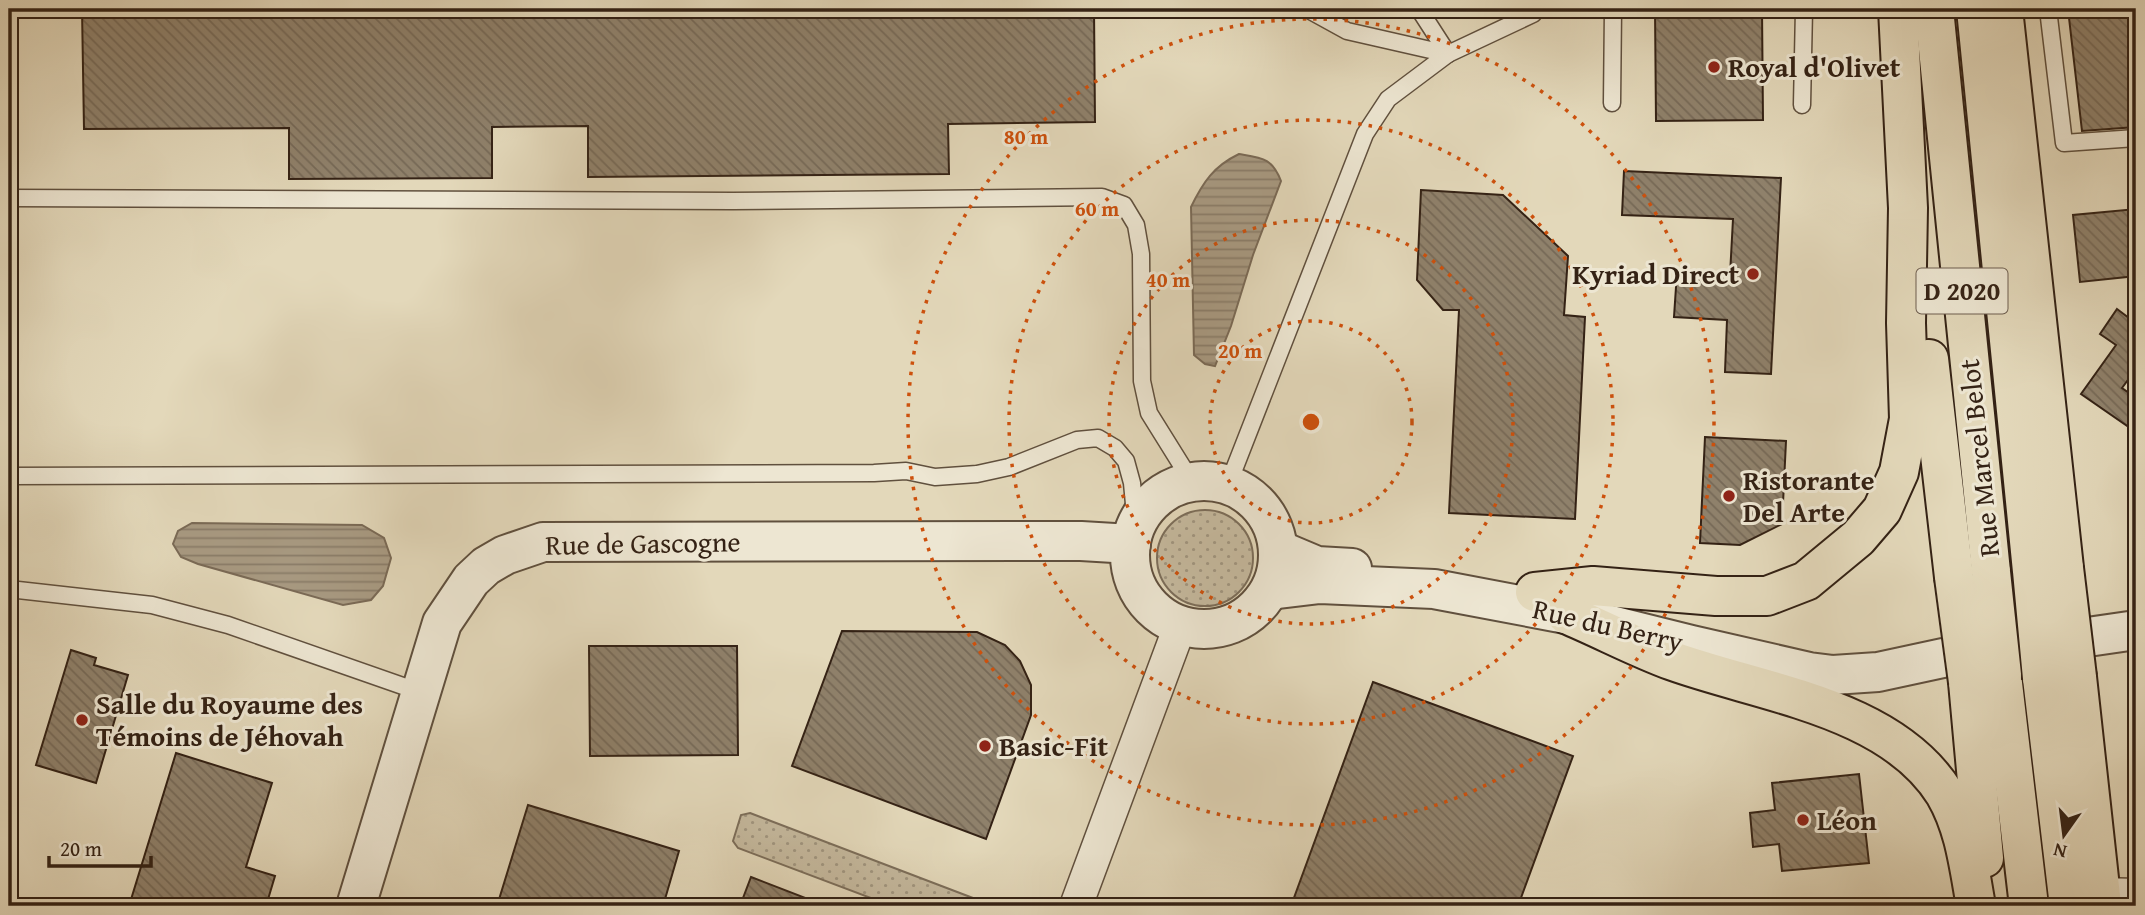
<svg xmlns="http://www.w3.org/2000/svg" width="2145" height="915" viewBox="0 0 2145 915" font-family="'Gentium Book Plus',serif">
	<defs>
		<pattern id="grass-dots" width="8" height="8" patternUnits="userSpaceOnUse" patternTransform="scale(1.75)"><rect width="8" height="8" fill="#c5b99e"/><path d="M2 2h.1M6 6h.1" fill="none" stroke="#a19680" stroke-width="1.8" stroke-linecap="round"/></pattern>
		<pattern id="water-rules" width="6" height="5" patternUnits="userSpaceOnUse" patternTransform="scale(1.75)"><rect width="6" height="5" fill="#a89a82"/><path d="M0 2.5h6" fill="none" stroke="#8a7d69"/></pattern>
		<pattern id="building-back-hatch" width="6" height="6" patternUnits="userSpaceOnUse" patternTransform="scale(1.75)"><rect width="6" height="6" fill="#8f816b"/><path d="M-1 5l2 2M0 0l6 6M5-1l2 2" fill="none" stroke="#766957"/></pattern>
	</defs>
	<rect width="100%" height="100%" fill="#e3d8ba"/>
	<filter id="stains"><feTurbulence type="fractalNoise" baseFrequency=".00286" numOctaves="4"/><feColorMatrix values="0 0 0 0 .2 0 0 0 0 .09 0 0 0 0 .02 0 0 0 .5 -.17"/></filter>
	<radialGradient id="worn" r=".72"><stop offset=".6" stop-color="#630" stop-opacity="0"/><stop offset="1" stop-color="#630" stop-opacity=".3"/></radialGradient>
	<g fill="url(#grass-dots)" stroke="#7c6e5a" stroke-width="2">
		<circle cx="1205" cy="558" r="48"/>
		<path d="M750,813L973,898V906H892L738,848L733,841L741,815Z"/>
	</g>
	<g fill="url(#water-rules)" stroke="#7a6a56" stroke-width="2">
		<path d="M1239,154C1263,158 1272,158 1281,181L1253,255L1231,326L1215,366L1205,364L1194,355L1191,207C1203,182 1214,166 1239,154Z"/>
		<path d="M192,523L362,525L384,538L391,558L383,586L371,600L343,605L198,564L181,557L173,544L178,531Z"/>
	</g>
	<g fill="url(#building-back-hatch)" stroke="#342215" stroke-width="2">
		<path d="M82,9H1094L1095,122L948,124L949,174L588,177V126L492,127V178L289,179V128L84,129Z"/>
		<path d="M1655,9H1762L1763,120L1656,121Z"/>
		<path d="M2068,9H2136V127L2082,131Z"/>
		<path d="M1624,171L1781,178L1771,374L1725,372L1727,320L1674,317L1677,272L1730,275L1733,219L1622,215Z"/>
		<path d="M1421,190L1503,195L1568,256L1564,315L1585,317L1575,519L1449,513L1459,310H1443L1417,280Z"/>
		<path d="M2136,209V276L2080,282L2073,215Z"/>
		<path d="M2117,309L2133,321L2136,317V369L2122,388L2136,398V432L2081,394L2116,345L2100,334Z"/>
		<path d="M1705,437L1786,441L1782,524L1740,545L1700,543Z"/>
		<path d="M842,631L977,632L1005,645L1020,661L1031,685V715L986,839L792,766Z"/>
		<path d="M589,646H737L738,755L590,756Z"/>
		<path d="M71,650L96,658L94,665L128,675L96,783L36,765Z"/>
		<path d="M1373,682L1573,756L1518,906H1291Z"/>
		<path d="M176,753L272,783L246,867L275,876L266,906H129Z"/>
		<path d="M1859,774L1869,863L1782,871L1779,844L1753,847L1750,813L1775,810L1772,783Z"/>
		<path d="M528,805L679,851L663,906H497Z"/>
		<path d="M751,877L821,904L820,906H740Z"/>
	</g>
	<g fill="none" stroke-linecap="round" stroke-linejoin="round">
		<g stroke="#60503e" stroke-width="19">
			<g id="service">
				<path d="M1307,9L1347,31L1448,54"/>
				<path d="M1419,9L1448,54"/>
				<path d="M2048,9L2064,143L2136,138"/>
				<path d="M1612,103L1613,9"/>
				<path d="M1802,105L1804,9"/>
				<path d="M9,198L733,201L1102,197L1124,205L1136,225L1141,254L1142,381L1149,413L1192,482"/>
				<path d="M9,476L874,473L906,471L935,477L977,474L1009,467L1077,440L1098,438L1115,448L1126,461L1132,483L1136,525"/>
				<path d="M1228,485L1365,134L1388,99L1448,54L1533,14L1537,9"/>
				<path d="M9,589L152,605L228,625L420,692"/>
			</g>
		</g>
		<g stroke="#60503e" stroke-width="35">
			<g id="minor">
				<path d="M2101,894L2136,895"/>
				<path d="M1076,906L1180,626"/>
			</g>
		</g>
		<g stroke="#60503e" stroke-width="42">
			<g id="tertiary">
				<circle cx="1204" cy="555" r="74"/>
				<path d="M1279,550L1317,566L1352,568"/>
				<path d="M1270,590L1320,584L1434,589L1566,614L1691,645L1809,672L1833,675L1878,672L1943,658L2136,630"/>
				<path d="M356,906L442,623L471,580L486,566L505,555L543,542L1081,541L1131,544"/>
			</g>
		</g>
		<g stroke="#342215" stroke-width="42">
			<g id="primary">
				<path d="M1934,9L1991,572"/>
				<path d="M1976,9L2032,571"/>
				<path d="M2003,9L2064,568"/>
				<path d="M1929,359L1954,577"/>
				<path d="M1535,592L1593,586L1716,596H1767L1806,581L1858,538L1882,510L1899,472L1909,419L1906,323L1908,208L1898,9"/>
				<path d="M1566,614C1602,629 1637,648 1673,661C1762,693 1891,707 1945,794C1965,828 1969,868 1976,906"/>
				<path d="M2002,675L2029,906"/>
				<path d="M2077,677L2102,906"/>
				<path d="M2042,678L2069,906"/>
				<path d="M1968,682L1984,858"/>
			</g>
		</g>
		<use href="#service" stroke="#ede6d2" stroke-width="16"/>
		<use href="#minor" stroke="#ede6d2" stroke-width="32"/>
		<use href="#tertiary" stroke="#ede6d2" stroke-width="38"/>
		<use href="#primary" stroke="#e3d8ba" stroke-width="38"/>
		<g stroke="#342215" stroke-width="42" stroke-linecap="butt">
			<g id="primary-bridge">
				<path d="M2064,568L2077,677"/>
				<path d="M2032,571L2042,678"/>
				<path d="M1991,572L2002,675"/>
				<path d="M1954,577L1968,682"/>
			</g>
		</g>
		<use href="#primary-bridge" stroke="#e3d8ba" stroke-width="38"/>
	</g>
	<g fill="none" stroke="#cd510d" stroke-width="3.5" stroke-dasharray="3.5 7">
		<circle cx="1311" cy="422" r="101"/>
		<circle cx="1311" cy="422" r="202"/>
		<circle cx="1311" cy="422" r="302"/>
		<circle cx="1311" cy="422" r="403"/>
	</g>
	<g fill="#8f2418" stroke="#ede6d2" stroke-width="2.5">
		<circle cx="1714" cy="67" r="7"/>
		<circle cx="1753" cy="274" r="7"/>
		<circle cx="1729" cy="496" r="7"/>
		<circle cx="82" cy="720" r="7"/>
		<circle cx="985" cy="746" r="7"/>
		<circle cx="1803" cy="820" r="7"/>
	</g>
	<g text-anchor="middle" stroke-width="6" stroke-linejoin="round" paint-order="stroke">
		<rect fill="#ede6d2" stroke="#6c5d4e" stroke-width="2" x="1916.5" y="268.5" width="91" height="45" rx="5"/>
		<g font-size="26" font-weight="bold" fill="#342215">
			<text x="1962" y="300">D 2020</text>
		</g>
		<g font-size="28" font-weight="bold" fill="#342215" stroke="#ede6d2" text-anchor="start">
			<text x="1728" y="77">Royal d'Olivet</text>
			<text x="1739" y="284" text-anchor="end">Kyriad Direct</text>
			<text x="1743" y="490">Ristorante<tspan x="1743" dy="32">Del Arte</tspan></text>
			<text x="96" y="714">Salle du Royaume des<tspan x="96" dy="32">Témoins de Jéhovah</tspan></text>
			<text x="999" y="756">Basic-Fit</text>
			<text x="1817" y="830">Léon</text>
		</g>
		<g font-size="28" fill="#342215" stroke="#ede6d2">
			<text transform="translate(1979 458) rotate(-96)" y="10">Rue Marcel Belot</text>
			<text transform="translate(643 543) rotate(-1)" y="10">Rue de Gascogne</text>
			<text transform="translate(1608 625) rotate(13)" y="10">Rue du Berry</text>
		</g>
	</g>
	<circle cx="1311" cy="422" r="10" fill="#cd510d" stroke="#ede6d2" stroke-width="3.5"/>
	<g font-size="21" text-anchor="middle" font-weight="bold" fill="#cd510d" stroke="#ede6d2" stroke-width="6" stroke-linejoin="round" paint-order="stroke">
		<text x="1026" y="144">80 m</text>
		<text x="1097" y="216">60 m</text>
		<text x="1168" y="287">40 m</text>
		<text x="1240" y="358">20 m</text>
	</g>
	<rect width="2145" height="915" fill="none" stroke="#e3d8ba" stroke-width="35"/>
	<rect x="10" y="10" width="2124" height="894" fill="none" stroke="#342215" stroke-width="3.5"/>
	<rect x="18" y="18" width="2110" height="880" fill="none" stroke="#342215" stroke-width="2"/>
	<g transform="translate(2064 835) rotate(194)" stroke="#ede6d2" stroke-width="5" paint-order="stroke">
	<path d="M0-5L12 26L0 18L-12 26Z" fill="#342215"/>
	<text y="-10" font-size="19" font-weight="bold" text-anchor="middle" fill="#342215">N</text>
	</g>
	<path d="M49 856v10h102v-10" fill="none" stroke="#342215" stroke-width="3.5"/>
	<text x="60" y="856" font-size="21" fill="#342215" stroke="#ede6d2" stroke-width="5" paint-order="stroke">20 m</text>
	<rect width="100%" height="100%" filter="url(#stains)"/>
	<rect width="100%" height="100%" fill="url(#worn)"/>
</svg>
